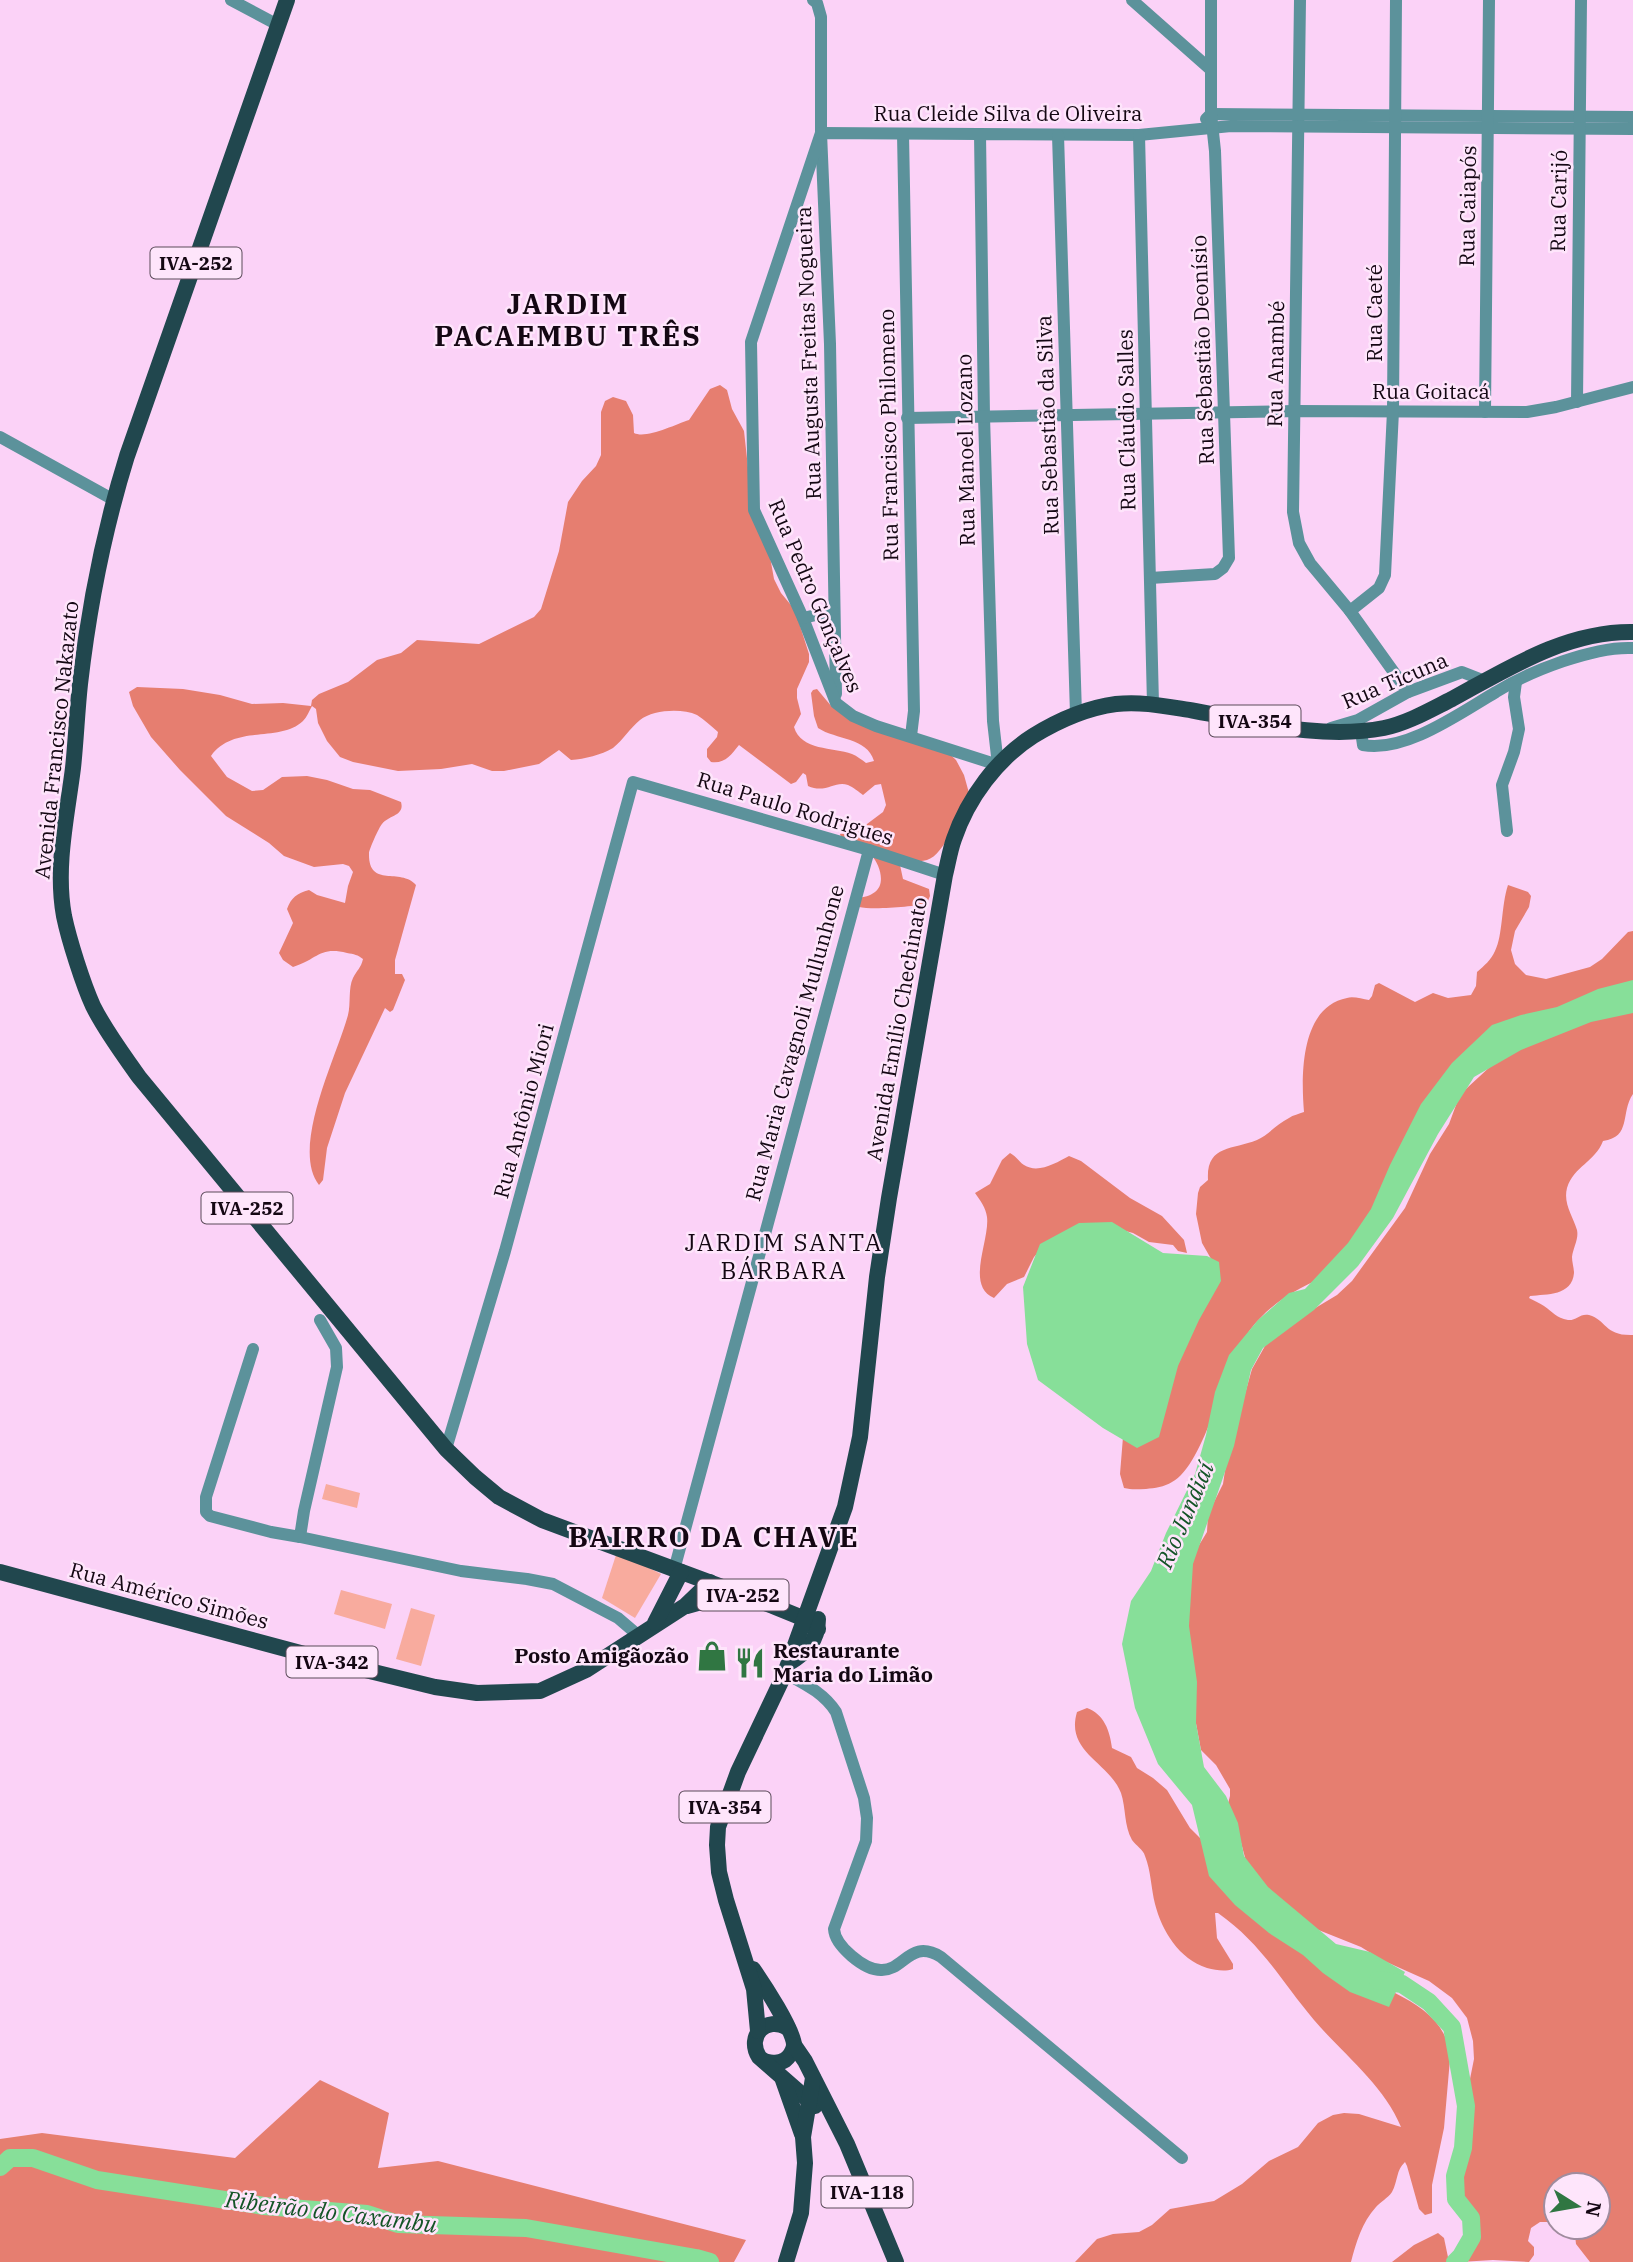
<svg xmlns="http://www.w3.org/2000/svg" width="1633" height="2262" viewBox="0 0 1633 2262" font-family="'IBM Plex Serif',serif">
	<rect width="100%" height="100%" fill="#fbd2f7"/>
	<g fill="#f8ab9e">
		<path d="M326,1484L360,1493L357,1508L322,1499Z"/>
		<path d="M617,1552L661,1574L635,1618L602,1598Z"/>
		<path d="M341,1590L392,1604L385,1629L334,1614Z"/>
		<path d="M411,1608L435,1615L421,1666L396,1659Z"/>
	</g>
	<g fill="#e67e70">
		<path d="M720,385L727,390L732,409L744,431L751,495L769,551L774,579L781,593L795,610L809,654V662L797,689V698L801,714L794,727C801,751 833,747 852,754C857,756 862,760 866,763L874,761C867,737 836,740 818,728L814,716L811,693L813,690L817,689L832,707L937,742L956,760L964,775L969,793C961,810 945,855 927,860C917,863 908,859 900,865L903,879L929,889L930,896L927,903C914,907 872,910 859,907L858,898C864,897 870,896 875,892C886,884 880,864 871,855C864,848 850,842 841,837L840,834L859,830L883,812L886,805L881,784L875,785L863,795C859,792 853,787 848,785C835,780 826,794 808,786L806,775L803,773L796,782L791,784L739,745C731,755 725,764 711,762L707,757V749L717,737L718,732C711,726 705,720 697,715C681,708 653,710 640,720C630,728 623,740 613,748C601,755 585,759 571,760L559,750L539,764L504,771H492L472,764L441,769L398,771L353,762L340,757L327,741L318,723L316,709L312,706C309,711 307,717 303,721C280,743 234,724 211,756L227,777L252,791L263,790L282,777L307,776L327,780L353,789L370,790L401,802C405,816 389,815 382,824C379,827 369,850 369,853C368,889 400,867 416,885L395,960V974H402L405,980L393,1010L390,1012L385,1008L345,1093L327,1148L323,1180L319,1185C290,1148 337,1056 348,1015C351,1004 348,988 353,978C357,970 361,968 363,959C358,955 354,954 347,953C319,946 317,960 293,967L283,960L279,953L293,923L287,909C291,898 297,893 309,890L317,895L345,903L348,886L353,872L349,866L343,864L314,867L284,856L269,843L226,816L180,770L151,737L133,706L129,692L137,687L183,689L220,695L252,704L283,703L311,706L312,700L319,694L348,682L377,660L401,653L417,640L479,644L534,617L541,609L559,551L568,502L582,481L596,466L601,455V412L605,401L613,397L626,401L633,415L634,433C646,439 674,425 689,420L710,389Z"/>
		<path d="M1508,885L1528,892L1531,896L1529,907L1515,931L1511,950L1515,964L1526,975L1546,979L1590,967L1602,959L1628,932L1633,931V984L1510,1024L1334,1273C1301,1286 1272,1301 1250,1330C1225,1365 1205,1465 1172,1482C1164,1487 1155,1488 1146,1489C1138,1489 1132,1490 1124,1488L1120,1474L1123,1437L1218,1271L1202,1243L1196,1214L1198,1193L1200,1187L1208,1180C1206,1145 1232,1150 1257,1140C1268,1135 1277,1124 1289,1118C1293,1115 1299,1114 1304,1112C1301,1076 1300,1007 1347,998C1353,996 1362,999 1369,1000L1372,996L1375,985L1379,983L1415,1002L1433,993L1448,998L1471,995L1476,986L1477,972C1484,966 1491,960 1495,951C1503,935 1501,906 1508,885Z"/>
		<path d="M1633,1005V1094C1620,1113 1632,1137 1603,1141C1595,1162 1574,1166 1567,1188C1563,1204 1573,1216 1577,1230C1579,1239 1573,1248 1572,1257C1572,1262 1574,1268 1574,1273C1572,1296 1547,1294 1530,1296L1529,1298C1534,1301 1540,1303 1544,1306C1553,1312 1556,1318 1568,1320C1576,1321 1580,1313 1589,1315C1607,1320 1604,1336 1633,1335V2262H1590L1576,2244L1574,2227H1598V2185H1556V2222H1540L1531,2228L1528,2241L1534,2247V2255L1529,2262L1493,2260L1460,2262L1471,2239L1470,2227L1460,2201L1458,2189L1467,2124L1466,2099L1474,2059L1473,2041L1467,2018L1452,1998L1429,1981L1382,1960L1361,1947L1306,1925L1276,1903L1246,1861L1240,1839L1225,1815L1230,1796V1789L1216,1765L1201,1750L1178,1628L1193,1555L1207,1532L1208,1514L1223,1484L1227,1457L1252,1369L1265,1346L1277,1331L1337,1295L1352,1281L1405,1208L1430,1154L1449,1124L1459,1097L1467,1088L1493,1064L1517,1048Z"/>
		<path d="M1010,1153C1016,1156 1019,1162 1024,1165C1038,1174 1056,1163 1069,1156L1081,1161L1130,1198L1162,1216L1184,1240L1187,1253L1178,1251L1173,1245L1149,1242L1133,1233L1114,1228L1043,1247L1034,1257L1024,1277L1007,1284L994,1298C965,1286 990,1240 987,1217C986,1208 980,1200 975,1193L990,1184L1002,1160Z"/>
		<path d="M1087,1708C1104,1714 1110,1731 1112,1748L1131,1757L1137,1768L1153,1778L1167,1790L1190,1828L1208,1846L1395,1993C1423,2007 1449,2025 1450,2059L1444,2128L1432,2185V2213L1425,2215L1419,2209L1407,2166L1405,2162C1396,2170 1398,2181 1392,2192C1388,2198 1380,2202 1376,2207C1362,2222 1356,2243 1351,2262H1075L1097,2239L1113,2234L1139,2232L1152,2225L1170,2209L1214,2201L1242,2184L1269,2161L1298,2147L1318,2123L1333,2115L1344,2113L1359,2114L1401,2127C1384,2085 1343,2054 1314,2020C1281,1981 1262,1944 1218,1913H1215L1217,1938L1233,1964V1969C1224,1972 1216,1970 1207,1968C1179,1959 1162,1931 1155,1904C1151,1888 1151,1871 1145,1856C1143,1849 1136,1846 1132,1840C1124,1826 1126,1808 1121,1793C1109,1762 1065,1752 1077,1712Z"/>
		<path d="M320,2080L389,2113L378,2168L438,2161L746,2240L734,2262H0V2139L42,2133L235,2158Z"/>
		<path d="M1438,2233L1444,2238L1449,2262H1392L1414,2245Z"/>
	</g>
	<g fill="#87df99">
		<path d="M1633,980V1013L1591,1022L1521,1050L1474,1077L1438,1134L1393,1218L1358,1266L1314,1310L1263,1348L1251,1370L1234,1446L1193,1564L1189,1626L1197,1682L1196,1723L1204,1767L1226,1796L1238,1823L1244,1856L1268,1887L1336,1944L1370,1952L1405,1972L1389,2007L1350,1992L1323,1973L1303,1955L1269,1933L1235,1905L1209,1876L1192,1805L1158,1764L1135,1708L1122,1644L1131,1601L1151,1571L1166,1533L1195,1474L1206,1435L1215,1392L1229,1355L1258,1320L1289,1293L1305,1289L1348,1243L1371,1209L1390,1165L1421,1104L1452,1063L1492,1025L1521,1015L1557,1007L1598,989Z"/>
		<path d="M1112,1222L1163,1253L1207,1256L1219,1262L1221,1281L1199,1320L1178,1366L1159,1437L1137,1448L1103,1428L1038,1380L1027,1344L1023,1287L1040,1244L1079,1223Z"/>
	</g>
	<g fill="none" stroke-linecap="round" stroke-linejoin="round">
		<g stroke="#87df99" stroke-width="18">
			<path d="M1378,1980L1402,1984L1429,2002L1452,2027L1466,2106L1463,2148L1455,2176L1456,2199L1471,2218L1472,2237L1461,2256L1455,2262"/>
			<path d="M0,2167L10,2158H33L97,2180L264,2206L367,2214L398,2224L526,2228L696,2258L710,2262"/>
		</g>
		<g stroke="#5c929b" stroke-width="12">
			<path d="M231,0L278,25"/>
			<path d="M813,0L817,3L821,17V133L830,344L836,694"/>
			<path d="M1132,0L1210,69"/>
			<path d="M1300,0L1293,512L1299,543L1310,563L1350,611L1408,692"/>
			<path d="M1206,119L1211,114L1633,117"/>
			<path d="M903,134L914,711L911,736"/>
			<path d="M980,134L984,416L993,721L998,765L876,726L853,716L836,703L803,618L754,510L751,342L821,133L1139,135L1231,126L1633,129"/>
			<path d="M1058,135L1076,714"/>
			<path d="M1139,135L1153,704"/>
			<path d="M1577,402L1581,0"/>
			<path d="M1485,412L1489,0"/>
			<path d="M907,418L1295,411L1527,412L1556,407L1633,387"/>
			<path d="M0,437L114,500"/>
			<path d="M1150,578L1215,574L1223,568L1229,558L1215,151L1211,114V0"/>
			<path d="M1350,611L1379,588L1385,575L1393,411L1396,0"/>
			<path d="M803,618L833,611"/>
			<path d="M1331,728L1358,720L1408,692L1462,672L1485,681"/>
			<path d="M1361,731L1363,745C1405,753 1460,713 1496,692C1530,671 1594,646 1633,648"/>
			<path d="M1507,831L1502,785L1514,752L1519,729L1514,697L1516,682"/>
			<path d="M320,1320L336,1348L337,1367L304,1511L300,1537L461,1571L527,1579L553,1584L618,1618L639,1636"/>
			<path d="M253,1349L206,1497V1512L210,1516L271,1532L300,1537"/>
			<path d="M446,1449L505,1251L633,782L869,850L945,875"/>
			<path d="M674,1570L869,850"/>
			<path d="M785,1673C805,1684 824,1693 836,1712L864,1798L867,1818L866,1841L834,1929C835,1946 864,1970 881,1970C904,1971 910,1938 941,1957L1182,2158"/>
		</g>
		<g stroke="#21474e" stroke-width="16">
			<path d="M287,0L127,456C104,530 89,606 80,684C77,712 76,740 73,768C67,816 55,867 64,916C69,940 83,984 93,1006C106,1032 123,1054 139,1077L446,1449L475,1477L499,1497L542,1520L773,1606L805,1619L818,1629"/>
			<path d="M0,1572L349,1666L435,1687L477,1693L540,1691L586,1670L685,1606L710,1582"/>
			<path d="M687,1606L737,1592"/>
			<path d="M655,1623L681,1572"/>
			<path d="M789,1663C806,1653 818,1641 818,1619"/>
			<path d="M753,1969C762,1982 795,2032 794,2046C793,2051 789,2057 785,2060C778,2064 772,2063 764,2061"/>
			<path d="M788,2028C766,2015 746,2036 759,2057L815,2106"/>
			<path d="M758,2031L754,1989L726,1900L719,1872L717,1845L718,1827L738,1772L785,1673L845,1507L860,1437L877,1277L889,1198L945,875C948,863 950,850 954,839C968,798 997,759 1033,736C1059,720 1086,708 1116,704C1143,701 1169,707 1195,711C1257,722 1321,740 1384,728C1408,723 1430,710 1452,699C1509,668 1566,631 1633,632"/>
			<path d="M794,2045L805,2061L847,2144L896,2262"/>
			<path d="M783,2080L802,2134"/>
			<path d="M786,2262L801,2213L805,2163L803,2137L813,2078"/>
		</g>
	</g>
	<defs>
		<g id="shop-bare" transform="scale(2.415)"><path d="M-5-2.5h2.3a2.7 3.5 0 0 1 5.4 0H5L5.5 6h-11ZM-1.5-2.5h3a1.5 2.3 0 0 0-3 0Z" fill="#307642" stroke="#fee5fb" stroke-width="2.5" paint-order="stroke"/></g>
		<g id="restaurant-bare" transform="scale(2.415)"><path d="M-5-6h1v4h1v-4h1v4h1v-4h1v5L-1.5 .5V6h-2V.5L-5-1ZM5-6V6H3V1.5H1.5Q1.5-4 5-6Z" fill="#307642" stroke="#fee5fb" stroke-width="2.5" paint-order="stroke"/></g>
	</defs>
	<g fill-rule="evenodd">
		<use href="#shop-bare" x="712" y="1656"/>
		<use href="#restaurant-bare" x="750" y="1663"/>
	</g>
	<g text-anchor="middle" stroke-width="5" stroke-linejoin="round" paint-order="stroke">
		<g fill="#fee5fb" stroke="#5a4a59" stroke-width="2">
			<rect x="150.5" y="247.5" width="91" height="31" rx="5"/>
			<rect x="1209.5" y="705.5" width="91" height="31" rx="5"/>
			<rect x="201.5" y="1192.5" width="91" height="31" rx="5"/>
			<rect x="697.5" y="1579.5" width="91" height="31" rx="5"/>
			<rect x="286.5" y="1646.5" width="91" height="31" rx="5"/>
			<rect x="679.5" y="1791.5" width="91" height="31" rx="5"/>
			<rect x="821.5" y="2176.5" width="91" height="31" rx="5"/>
		</g>
		<g font-size="19" font-weight="bold" fill="#140713">
			<text x="196" y="270">IVA-252</text>
			<text x="1255" y="728">IVA-354</text>
			<text x="247" y="1215">IVA-252</text>
			<text x="743" y="1602">IVA-252</text>
			<text x="332" y="1669">IVA-342</text>
			<text x="725" y="1814">IVA-354</text>
			<text x="867" y="2199">IVA-118</text>
		</g>
		<g font-size="21" fill="#140713" stroke="#fee5fb">
			<text x="1008" y="121">Rua Cleide Silva de Oliveira</text>
			<text transform="translate(1559 201) rotate(-89)" y="7">Rua Carijó</text>
			<text transform="translate(1468 206) rotate(-89)" y="7">Rua Caiapós</text>
			<text transform="translate(1375 313) rotate(-90)" y="7">Rua Caeté</text>
			<text transform="translate(1203 350) rotate(-92)" y="7">Rua Sebastião Deonísio</text>
			<text transform="translate(809 353) rotate(-92)" y="7">Rua Augusta Freitas Nogueira</text>
			<text transform="translate(1276 364) rotate(-89)" y="7">Rua Anambé</text>
			<text x="1431" y="399">Rua Goitacá</text>
			<text transform="translate(1127 420) rotate(-91)" y="7">Rua Cláudio Salles</text>
			<text transform="translate(1048 425) rotate(-92)" y="7">Rua Sebastião da Silva</text>
			<text transform="translate(889 435) rotate(-91)" y="7">Rua Francisco Philomeno</text>
			<text transform="translate(966 450) rotate(-91)" y="7">Rua Manoel Lozano</text>
			<text transform="translate(815 596) rotate(67)" y="7">Rua Pedro Gonçalves</text>
			<text transform="translate(1395 681) rotate(-23)" y="7">Rua Ticuna</text>
			<text transform="translate(57 740) rotate(-84)" y="7">Avenida Francisco Nakazato</text>
			<text transform="translate(795 809) rotate(17)" y="7">Rua Paulo Rodrigues</text>
			<text transform="translate(897 1029) rotate(-80)" y="7">Avenida Emílio Chechinato</text>
			<text transform="translate(795 1043) rotate(-75)" y="7">Rua Maria Cavagnoli Mullunhone</text>
			<text transform="translate(524 1111) rotate(-75)" y="7">Rua Antônio Miori</text>
			<text transform="translate(169 1596) rotate(15)" y="7">Rua Américo Simões</text>
		</g>
		<g font-size="21" font-weight="bold" fill="#140713" stroke="#fee5fb" text-anchor="start">
			<text x="773" y="1658">Restaurante<tspan x="773" dy="24">Maria do Limão</tspan></text>
			<text x="689" y="1663" text-anchor="end">Posto Amigãozão</text>
		</g>
		<g font-size="23" font-style="italic" fill="#145427" stroke="#fee5fb">
			<text transform="translate(1185 1515) rotate(-67)" y="8">Rio Jundiaí</text>
			<text transform="translate(331 2212) rotate(7)" y="8">Ribeirão do Caxambu</text>
		</g>
		<g font-size="24" letter-spacing="2" fill="#140713" stroke="#fee5fb">
			<text x="784" y="1251">JARDIM SANTA<tspan x="784" dy="28">BÁRBARA</tspan></text>
		</g>
		<g font-size="28" font-weight="bold" letter-spacing="2" fill="#140713" stroke="#fee5fb">
			<text x="568" y="314">JARDIM<tspan x="568" dy="32">PACAEMBU TRÊS</tspan></text>
			<text x="714" y="1547">BAIRRO DA CHAVE</text>
		</g>
	</g>
	<g transform="translate(1577 2206) rotate(101)"><circle r="33" fill="#fee5fb" stroke="#a08c9e" stroke-width="2"/>
	<path d="M0-5L12 26L0 18L-12 26Z" fill="#307642"/>
	<text y="-10" font-size="19" font-weight="bold" text-anchor="middle" fill="#140713">N</text>
	</g>
</svg>
